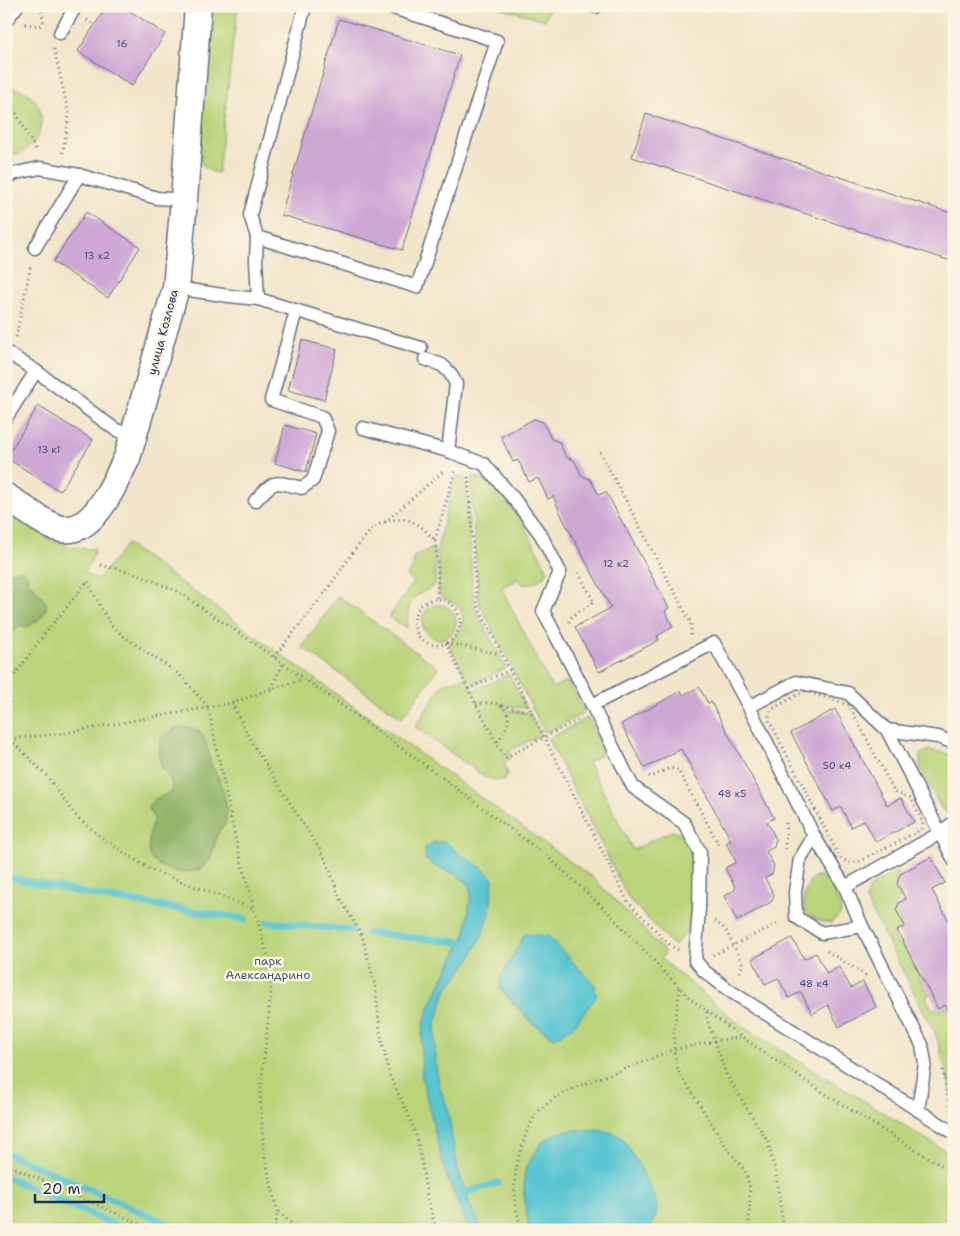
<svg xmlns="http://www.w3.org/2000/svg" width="960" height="1236" viewBox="0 0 960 1236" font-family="'Shantell Sans',sans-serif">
	<rect width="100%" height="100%" fill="#fcf5e5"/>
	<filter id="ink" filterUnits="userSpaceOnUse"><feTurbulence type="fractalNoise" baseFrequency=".02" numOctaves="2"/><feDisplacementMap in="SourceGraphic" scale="10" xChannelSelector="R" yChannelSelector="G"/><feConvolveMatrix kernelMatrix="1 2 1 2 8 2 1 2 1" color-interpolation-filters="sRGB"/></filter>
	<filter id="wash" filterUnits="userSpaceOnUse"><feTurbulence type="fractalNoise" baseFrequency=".0096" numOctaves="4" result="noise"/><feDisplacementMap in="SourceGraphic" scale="20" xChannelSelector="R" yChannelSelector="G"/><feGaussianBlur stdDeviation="1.12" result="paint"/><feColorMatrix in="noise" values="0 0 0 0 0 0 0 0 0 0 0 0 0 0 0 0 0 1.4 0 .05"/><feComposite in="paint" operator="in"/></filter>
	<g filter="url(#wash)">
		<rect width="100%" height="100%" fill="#f2e5c9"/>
		<g fill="#bad47a" stroke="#6a826c">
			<path d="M209,6H238L233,42L218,173C207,171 202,168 200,156Z"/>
			<path d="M494,6H550L545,20Z"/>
			<path d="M6,88C13,88 19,88 25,92C46,103 46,134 28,148C25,150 21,153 18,154C14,154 10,154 6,154Z"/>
			<path d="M457,476L465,479L467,484L473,604L506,668L470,686L473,691L509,674L526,708L503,705L506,710L529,713L541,735L509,751L512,757L504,763L508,774L505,779L498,781L485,777L415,727L443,684L466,677L450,647V642C459,632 471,615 455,604C450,600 443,600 439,594L438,545L451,491Z"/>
			<path d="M473,476L487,480L521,520L548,571C543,579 531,586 522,584L519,579L501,588L552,688L565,682L569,683L584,710L582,714L547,732L544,731L479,603L471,484Z"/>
			<path d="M6,512C34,529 61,553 95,548L94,555L84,572L97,580L127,544L593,878L665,952L661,959L743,1027L954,1156V1230H6Z"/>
			<path d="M433,548L435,551V585C410,600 408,598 407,628L389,617L414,582L406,576L413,568L414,556Z"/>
			<path d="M338,596L438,668L402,718L302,647Z"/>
			<circle cx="439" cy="622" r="17"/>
			<path d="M588,718L603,748L601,755L588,762L633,850L671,831L681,834C685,840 691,848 692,855C695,867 691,914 688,926C686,933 679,940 674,946L629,899L548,739Z"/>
			<path d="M929,750L954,755V777L950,784L947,800L949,815L941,808L920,767V755Z"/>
			<path d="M898,872L895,883L902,897L897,901L894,909L903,925L896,929L897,931L893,935L899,946L902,945L929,995L926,998L932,1009L936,1008L938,1011L945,1007L954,1022V1115L947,1073L936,1035L866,900C865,884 886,878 898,872Z"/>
			<path d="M814,877H822L828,880L841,907L840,915L831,923C823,923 813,919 806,912C799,905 807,882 814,877Z"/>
		</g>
		<g fill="#93b66a" stroke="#577264">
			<path d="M22,570L27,574L28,584L33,586L47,604C45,616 37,622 27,627L21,625L16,630L8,632C3,624 8,618 13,612L10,605H6V571L12,572Z"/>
			<path d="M186,727L199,730C208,744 207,748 210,762C211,767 216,771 218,776C221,784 225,796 226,805C226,811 227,819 225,824C223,828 219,829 218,833C214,842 214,854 208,862C196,878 165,873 152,860C145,853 150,827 154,819L148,807L155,799L172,792C175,780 164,775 161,765C159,757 159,748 160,739L176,728Z"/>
		</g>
		<g fill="#59c5d1" stroke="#3a7a98">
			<path d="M434,842H445L461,855L481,867L493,879L490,913L479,942L468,962L446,991L435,1026L436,1067L440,1088L447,1106L458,1170L470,1205L482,1230H469L450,1185L442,1162L422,1078L421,1049L423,1026L430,1005L466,932L471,893L468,883L455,874L435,866L426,860L425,848Z"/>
			<path d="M525,934L548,936L595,985L596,997L574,1026L554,1038L532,1023L500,989L501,977Z"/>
			<path d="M575,1130C587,1130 611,1129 621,1137C627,1142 656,1197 657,1205C657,1213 654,1224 649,1230H529L524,1195V1177L526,1168L541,1143L558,1133Z"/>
		</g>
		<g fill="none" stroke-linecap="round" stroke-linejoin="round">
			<g stroke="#59c5d1" stroke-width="7">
				<path d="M6,877L107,898L245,919"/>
				<path d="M267,922L351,930"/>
				<path d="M367,933L470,943"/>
				<path d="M6,1153L182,1230"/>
				<path d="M6,1177L126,1230"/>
				<path d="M458,1195L498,1183"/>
			</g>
		</g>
		<g id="blocks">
			<g fill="#cea7d5">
				<path d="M107,6H122L165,34L132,86L78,51Z"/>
				<path d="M339,19L460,55L402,250L281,215Z"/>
				<path d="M646,114L954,214V262L632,157Z"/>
				<path d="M86,212L140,247L108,298L53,262Z"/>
				<path d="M302,340L337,349L324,400L288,390Z"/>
				<path d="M38,406L93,440L60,491L6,458Z"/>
				<path d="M534,419L543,422L551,439L559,442L566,457L574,460L582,476L590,479L599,495L606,492L669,608L665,611L673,627L657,636L659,640L599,672L575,627L611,608L563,519L553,496L548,499L538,478L529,482L518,460L513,462L501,437Z"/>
				<path d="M285,425L316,434L306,472L275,463Z"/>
				<path d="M699,687L708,703L711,702L774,818L767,822L776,839L774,847L766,851L774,866L772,874L765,878L774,895L771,902L737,921L724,896L736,889L725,868L736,862L726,843L731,840L681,749L645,768L621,724L681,691L683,695Z"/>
				<path d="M835,709L887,805L901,798L914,822L876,842L864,820L851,827L841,807L833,811L791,733Z"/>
				<path d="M931,857L945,883L932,890L954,931V1020L945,1005L938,1009L897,930L905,926L896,910L899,903L906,899L897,884L900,874Z"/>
				<path d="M792,938L804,959L816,953L827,974L839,967L851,988L863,982L876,1007L839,1027L828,1005L812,1014L801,992L789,998L778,978L765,984L752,959Z"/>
			</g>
		</g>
	</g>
	<g filter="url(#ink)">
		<use href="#blocks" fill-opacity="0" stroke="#666f83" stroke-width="1"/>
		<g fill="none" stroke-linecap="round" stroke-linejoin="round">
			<g stroke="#666f83" stroke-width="15">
				<g id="service">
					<path d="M305,6L250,215L257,237L417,287L497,41L387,6"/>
					<path d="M596,7V6"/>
					<path d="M6,21L17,6"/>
					<path d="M60,33L76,6"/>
					<path d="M6,178L16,173L40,168L79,175L157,198L184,200"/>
					<path d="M257,237L256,260L258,299"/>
					<path d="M35,248L79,175"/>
					<path d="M176,288L229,296L258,299L421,348"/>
					<path d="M6,352L36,371L116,430L134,435"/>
					<path d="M425,359L442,365L450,373L456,384L448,451"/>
					<path d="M6,418L36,371"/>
					<path d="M363,428L448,451L484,464L514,499L541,535L560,572L543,611L592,705"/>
					<path d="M255,501C276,479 272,481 302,488L313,480L328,431L322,417L271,400L296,311"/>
					<path d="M749,707L796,682L848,693L887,730L954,860"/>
					<path d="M887,730L938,737L954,743"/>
					<path d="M814,836L800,859L795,892L796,917L822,933L862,926"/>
					<path d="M845,887L940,833L954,822"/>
					<path d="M918,1110L925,1063L922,1045L862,926L845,887L814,836L749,707L714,643L592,705L633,787L684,823L700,852L699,909L695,960L704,971L730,991L954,1133"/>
				</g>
			</g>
			<g stroke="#666f83" stroke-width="29">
				<path id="minor" d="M6,497C21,506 36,518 52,526C91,544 113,485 127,458L176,288L184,200L198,6"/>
			</g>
			<g stroke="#666f83" stroke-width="3" stroke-dasharray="1 4" stroke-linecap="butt">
				<path d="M41,6L44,25"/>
				<path d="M87,20L95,25"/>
				<path d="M25,24L44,26"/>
				<path d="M54,49L69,115L62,156"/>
				<path d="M6,102L15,111L37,152"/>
				<path d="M16,337L31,265"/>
				<path d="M600,452L691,623V636"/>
				<path d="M468,477L477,605L628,902L671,946L680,951"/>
				<path d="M385,522L445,470"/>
				<path d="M435,540L455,471"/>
				<path d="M101,565L137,574L177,591L274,657L429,768L548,857L608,912L664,972L691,999L707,1011V1019L726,1074L768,1142L776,1174L784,1230"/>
				<circle cx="437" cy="622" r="23"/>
				<path d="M569,622L573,615L594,602L578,572"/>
				<path d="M446,643L468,689L505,758L581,718"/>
				<path d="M446,643L500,654"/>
				<path d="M274,657C291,635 309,614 326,591C339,574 359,540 375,527C381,523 392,519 400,519C415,519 425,530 435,540L438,569L437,598"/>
				<path d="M271,688L283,664"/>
				<path d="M468,689L510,670"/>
				<path d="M805,691L849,705L894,791L911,798L923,823L921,830L858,862H848L840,858L769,720V714L772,709Z"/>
				<path d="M232,703L251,741L326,860L339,896L362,936L375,985L381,1038L390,1077L408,1113L418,1142L427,1196L436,1230"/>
				<path d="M476,704C484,703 494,701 501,706C515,716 505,733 497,742"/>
				<path d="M502,706L532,712"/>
				<path d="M954,714V721"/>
				<path d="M6,717L9,715L11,680L46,632L88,581L102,610L112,626L126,638L179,674L208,707L235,837L254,908"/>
				<path d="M6,738L10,739L47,776L75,815L102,838L151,870L254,909L268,956L271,992L260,1097L264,1154L278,1212L275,1230"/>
				<path d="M10,739L65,733L232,703L271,689L303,679"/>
				<path d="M649,776L651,777L670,768L678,770L718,843L714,845"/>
				<path d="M785,849L786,820"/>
				<path d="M951,876L949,895L954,904"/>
				<path d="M715,921L725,929L743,964L738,975"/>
				<path d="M827,951L868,977"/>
				<path d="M713,955L779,923"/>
				<path d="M680,988L674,1031V1050L676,1063L680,1076L688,1086L725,1145L745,1171L750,1188L749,1230"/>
				<path d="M707,1011C785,1071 869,1122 954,1173"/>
				<path d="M943,1070L950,1110"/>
				<path d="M944,1077H954"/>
				<path d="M6,1164L153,1230"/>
				<path d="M279,1212L293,1225L304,1230"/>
				<path d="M522,1230C512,1200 512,1174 523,1144C526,1134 530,1122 537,1113C555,1090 605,1077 632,1066C646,1061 660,1054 674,1050C697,1044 719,1040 742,1037"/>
			</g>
			<use href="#service" stroke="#fff" stroke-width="12"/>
			<use href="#minor" stroke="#fff" stroke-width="26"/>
		</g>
	</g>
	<g text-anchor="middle" stroke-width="5" stroke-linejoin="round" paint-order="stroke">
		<g font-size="10" fill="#484d7c">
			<text x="122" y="47">16</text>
			<text x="97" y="259">13 к2</text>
			<text x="49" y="453">13 к1</text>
			<text x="616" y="567">12 к2</text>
			<text x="837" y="769">50 к4</text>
			<text x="732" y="797">48 к5</text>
			<text x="814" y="987">48 к4</text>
		</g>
		<g font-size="12" fill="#1b2f5e" stroke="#fcf5e5">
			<text transform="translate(163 332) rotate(-75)" y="4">улица Козлова</text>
		</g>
		<g font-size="12" fill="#435865" stroke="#fcf5e5">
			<text x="268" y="965">парк<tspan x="268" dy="14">Александрино</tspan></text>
		</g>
	</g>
	<rect width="960" height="1236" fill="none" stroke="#fcf5e5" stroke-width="25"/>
	<path d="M35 1194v8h69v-8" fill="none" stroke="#1b2f5e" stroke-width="2.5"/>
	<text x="42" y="1194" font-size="15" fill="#1b2f5e" stroke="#fcf5e5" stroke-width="4" paint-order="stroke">20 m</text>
</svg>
